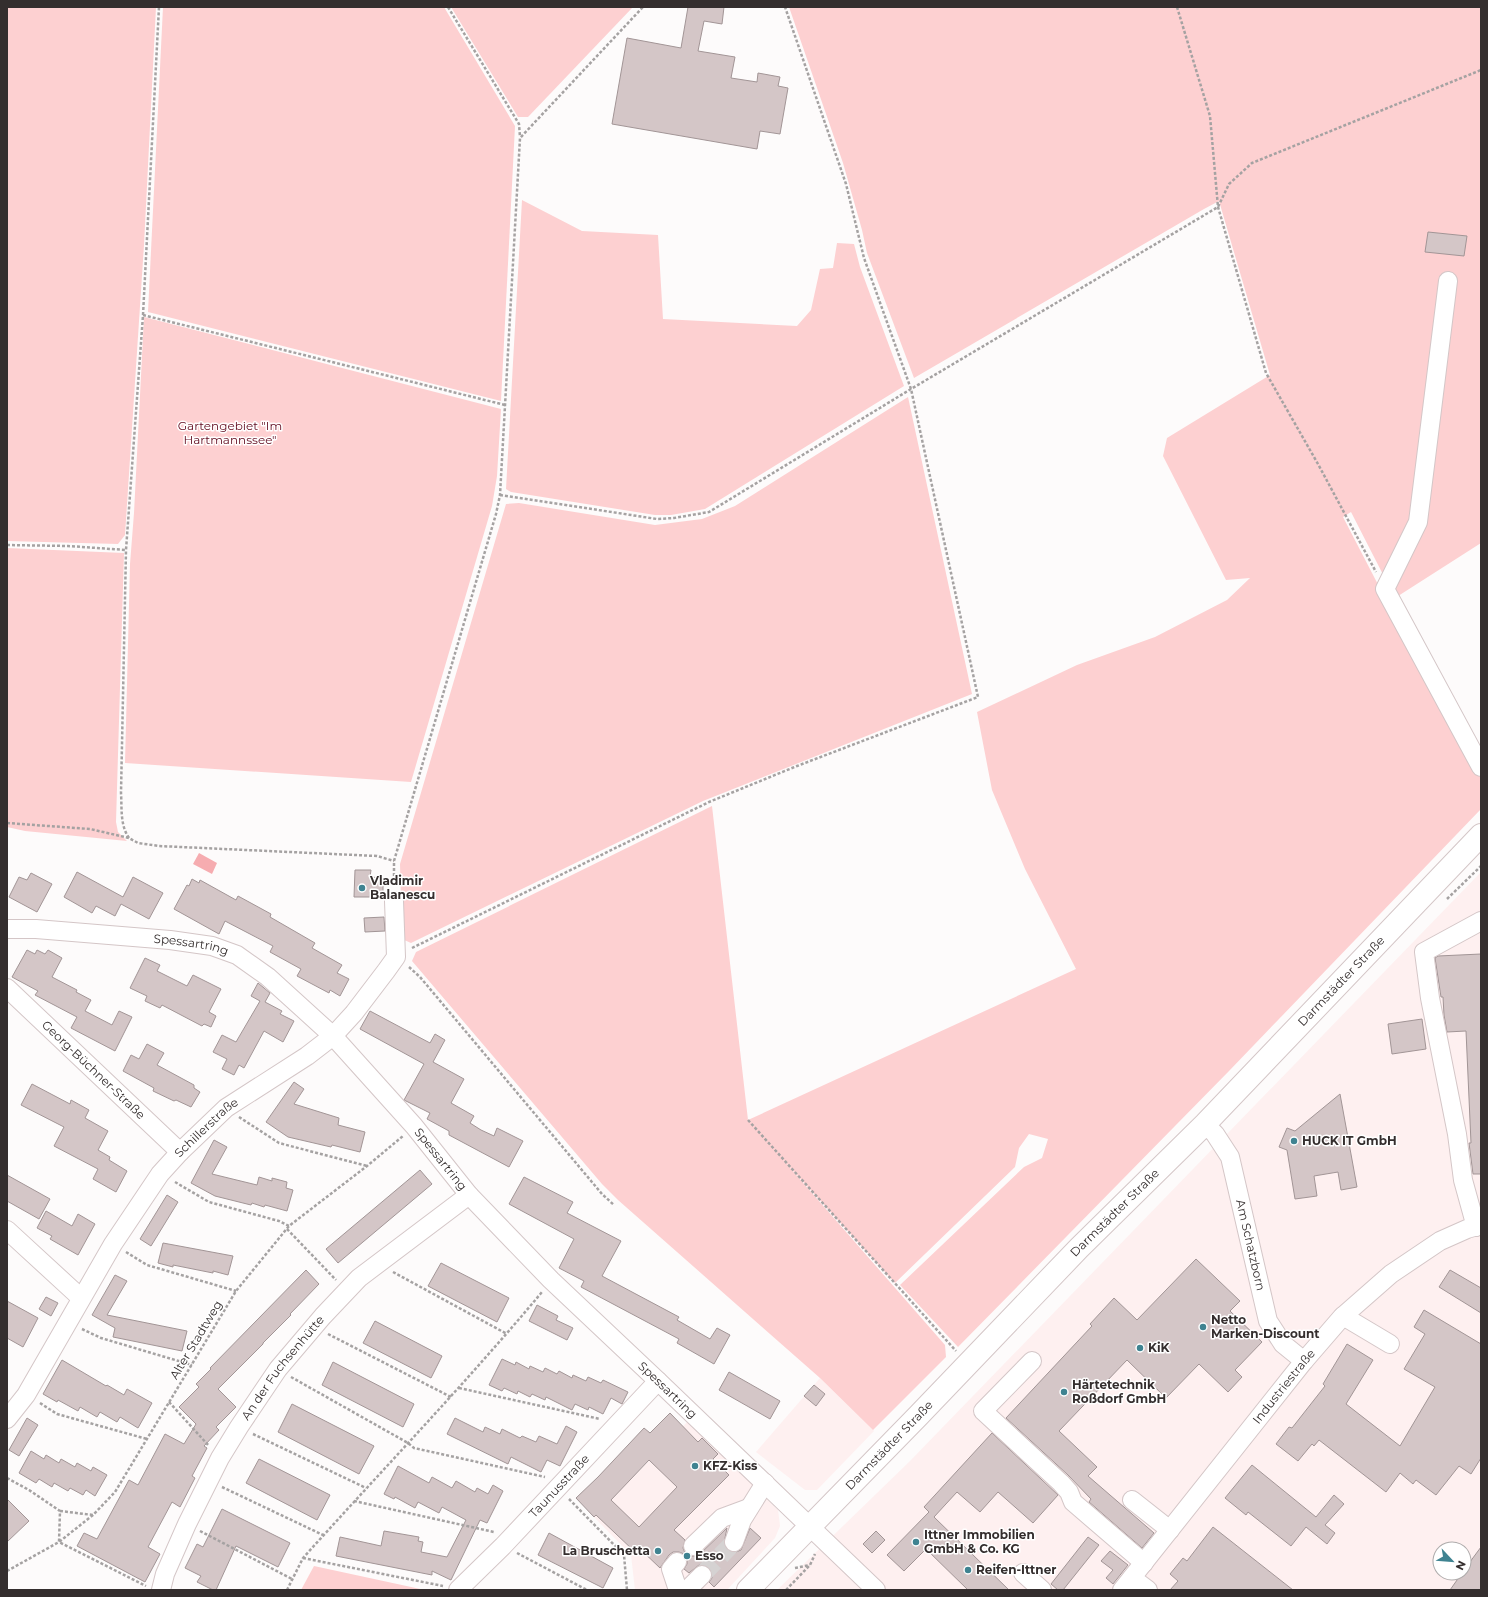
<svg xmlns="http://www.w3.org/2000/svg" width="1488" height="1597" viewBox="0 0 1488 1597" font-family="Montserrat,sans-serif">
	<rect width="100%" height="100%" fill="#fdfbfb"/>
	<g fill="#fef0f0" fill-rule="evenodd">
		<path d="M1481,872V1590H777L910,1461ZM1440,1549H1464V1573H1440Z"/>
		<path d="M820,1378L874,1431L817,1490H805L756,1452Z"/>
		<path d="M688,1421L778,1510L780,1526L775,1538L727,1590H635L631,1555L594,1517Z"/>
	</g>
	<g fill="#fdd0d1">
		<path d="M7,7H156L144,245L125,535L118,544L7,541Z"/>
		<path d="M163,7H444L515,126L501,401L148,312Z"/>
		<path d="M451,7H633L528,117H518Z"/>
		<path d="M789,7H1481V543L1395,598L1351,512L1343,517L1400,627L1481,775V809L1229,1071L958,1347L900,1285L1024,1167L1042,1158L1048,1139L1029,1134L1019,1148L1015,1167L895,1283L777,1153L945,1345L946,1357L873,1430L820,1378L618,1200L602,1184L412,961L416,952L712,806L748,1120L1076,969L1025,869L992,790L977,712L1077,665L1155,637L1227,600L1250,578L1226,580L1163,456L1167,438L1270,375L1219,201L1204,209L914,378L867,253L862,230L843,163Z"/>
		<path d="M522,200L582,231L658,235L663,319L797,326L811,310L820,269L833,268L837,243L854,244L860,267L904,386L705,509L671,515H655L511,492L506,489Z"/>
		<path d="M144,317L501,409L497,476L492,506L411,782L125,763L130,564L134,513Z"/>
		<path d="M908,397L972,694L703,801L411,943L402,939L400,864L506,504L519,503L655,525L702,519L735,506Z"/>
		<path d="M7,548L124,553L116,822L118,832L127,841L25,831L7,827Z"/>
		<path d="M314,1566L425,1590H301Z"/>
	</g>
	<path fill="#f6acb0" d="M199,853L217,863L212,874L193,864Z"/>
	<g fill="#d4c6c7" stroke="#a29596" fill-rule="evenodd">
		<path d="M688,7H724L722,24L704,21L698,51L735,57L731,78L757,82L758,73L780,77L778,86L788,88L780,134L760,131L757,149L612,124L627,38L681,48Z"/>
		<path d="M1428,232L1467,236L1464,256L1425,252Z"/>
		<path d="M355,870H371L370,877L383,878V893L370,892V897H354Z"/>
		<path d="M77,872L123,897L133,877L163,893L149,919L121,904L115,916L96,906L92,913L64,897Z"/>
		<path d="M31,873L52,884L37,912L9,897L19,877L27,880Z"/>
		<path d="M192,879L199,883L200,880L236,900L238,896L271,914L270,917L315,943L312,948L342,965L337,973L349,979L340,996L330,990L329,993L297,976L301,969L270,952L273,946L225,921L219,934L174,909L187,885L189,886Z"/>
		<path d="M384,917L385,931L365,932L364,918Z"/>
		<path d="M27,950L35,954L37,950L45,954L48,950L62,958L52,977L77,990L76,992L91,1000L85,1011L112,1025L119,1011L132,1017L115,1051L71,1028L77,1017L35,995L38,991L12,977Z"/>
		<path d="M1481,954V1174H1473L1469,1143H1471L1466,1031L1447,1032L1444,1015L1443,997H1441L1435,958L1438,956Z"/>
		<path d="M145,958L160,965L157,971L187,986L193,975L221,989L209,1012L216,1016L211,1027L204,1024L202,1026L162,1005L160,1008L145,1001L147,996L130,988Z"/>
		<path d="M258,983L270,993L265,1002L282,1011L280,1014L294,1021L283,1042L264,1031L244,1068L239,1065L234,1075L222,1069L227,1059L213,1052L222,1035L236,1042L260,1001L251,996Z"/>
		<path d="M370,1011L430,1043L435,1034L445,1040L433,1062L464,1079L451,1103L474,1116L470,1123L481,1130L494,1136L497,1128L523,1141L509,1167L449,1135V1131L427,1119L430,1113L404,1100L424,1064L360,1029Z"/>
		<path d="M1422,1019L1426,1049L1392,1054L1388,1024Z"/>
		<path d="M147,1044L164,1053L157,1065L194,1085V1088L200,1092L191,1107L176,1100L174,1101L153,1091L154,1088L123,1071L131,1055L139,1059Z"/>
		<path d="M294,1082L304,1089L294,1104L339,1118L338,1125L365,1132L360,1152L332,1145L331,1147L288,1137L266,1122Z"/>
		<path d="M32,1084L70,1104L71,1100L89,1110L85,1118L108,1131L98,1150L110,1157L109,1160L127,1171L116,1192L93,1179L98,1169L54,1146L64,1127L21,1105Z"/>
		<path d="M1340,1094L1357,1187L1341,1190L1338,1172L1314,1176L1317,1196L1295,1199L1287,1150L1279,1147L1287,1128L1295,1131Z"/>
		<path d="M214,1140L227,1147L212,1174L257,1185L259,1177L272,1181V1178L287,1182L286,1188L293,1190L287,1211L265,1205L264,1207L252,1203L251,1205L215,1196L191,1183Z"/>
		<path d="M420,1170L432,1184L338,1263L326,1249Z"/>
		<path d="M7,1175L50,1199L39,1219L7,1201Z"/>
		<path d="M524,1177L573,1202L567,1213L621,1241L602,1276L679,1317L677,1320L710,1339L717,1328L730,1335L714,1364L677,1343L679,1339L581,1287L584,1281L559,1268L574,1239L509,1204Z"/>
		<path d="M167,1195L178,1202L151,1246L140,1239Z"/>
		<path d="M46,1211L72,1226L78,1214L95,1224L78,1255L50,1239L52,1236L37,1228Z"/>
		<path d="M163,1243L233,1256L228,1275L213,1271V1273L173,1265V1267L158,1263Z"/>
		<path d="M1196,1259L1240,1301L1230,1311L1262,1342L1235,1370L1242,1377L1228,1392L1199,1364L1166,1398L1127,1360L1059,1431L1097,1467L1088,1476L1154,1533L1142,1548L1089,1502L1091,1499L1068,1475L1006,1418L1092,1326L1090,1324L1114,1298L1137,1320Z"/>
		<path d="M441,1263L509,1298L497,1322L428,1286Z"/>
		<path d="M306,1270L319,1284L290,1314L291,1315L263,1343V1344L218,1389L236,1407L216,1427L219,1430L204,1446L207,1448L192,1476L195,1478L180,1507L172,1502L148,1547L160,1554L145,1582L77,1546L84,1533L97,1539L129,1480L138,1485L165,1434L184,1444L196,1424L179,1407L199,1387L196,1384L211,1369L210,1368Z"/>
		<path d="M1450,1270L1481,1288V1313L1439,1287Z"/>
		<path d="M115,1275L127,1281L107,1315L187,1331L182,1351L113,1337L115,1328L92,1315Z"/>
		<path d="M46,1297L58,1303L51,1316L39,1309Z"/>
		<path d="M7,1301L38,1318L23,1347L7,1338Z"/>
		<path d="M537,1305L558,1316L556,1320L573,1328L567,1340L529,1321Z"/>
		<path d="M1424,1310L1481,1344V1458L1471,1474L1459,1466L1436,1495L1416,1480L1413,1484L1400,1473L1386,1492L1319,1440L1314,1446L1312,1444L1298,1461L1276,1444L1289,1427L1292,1428L1325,1386L1323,1384L1347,1344L1373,1360L1346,1404L1400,1446L1435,1387L1404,1369L1425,1334L1414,1327Z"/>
		<path d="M375,1321L442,1356L431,1378L363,1343Z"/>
		<path d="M502,1359L515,1365L516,1362L529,1369L530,1366L543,1372L545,1368L557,1374L559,1371L572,1378L573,1375L586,1381L588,1377L601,1383L603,1380L628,1392L622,1404L611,1398L603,1414L589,1407L588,1410L575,1404L572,1410L546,1397L545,1400L532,1394L530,1397L518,1391L517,1394L504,1388L502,1391L489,1385Z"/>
		<path d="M62,1360L106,1386L107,1385L124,1395L127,1389L152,1403L138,1428L120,1417L117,1422L100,1412L97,1417L80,1407L78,1411L58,1400L57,1402L43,1394Z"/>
		<path d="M333,1362L414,1404L403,1427L322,1385Z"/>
		<path d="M729,1372L780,1401L770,1419L719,1390Z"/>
		<path d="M814,1385L825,1394L816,1406L804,1396Z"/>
		<path d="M292,1404L374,1446L359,1474L278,1432Z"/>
		<path d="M670,1413L698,1442L702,1438L718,1454L713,1459L729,1475L674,1530L685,1540L683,1548L685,1553L690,1556H695L700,1554L727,1528L724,1543L726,1549L731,1552H736L741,1550L750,1528L761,1538L714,1587L709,1582L712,1578V1573L709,1567L704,1565H699L689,1573L684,1569L687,1564V1558L684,1554L679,1552H673L669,1555L660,1568L638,1547L634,1551L596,1515L594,1517L576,1498L598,1477L644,1428L650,1433ZM649,1460L677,1487L639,1527L611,1500Z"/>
		<path d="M27,1418L38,1425L19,1456L9,1450Z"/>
		<path d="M455,1418L483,1432L485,1427L500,1434L502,1429L520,1438L522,1436L536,1442L539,1436L557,1444L566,1426L577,1432L560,1466L547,1460L541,1472L511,1457L508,1464L447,1434Z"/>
		<path d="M992,1433L1058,1495L1033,1523L998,1492L980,1512L957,1492L934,1517L1009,1590H968L926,1549L904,1571L887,1555L929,1512L924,1507Z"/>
		<path d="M31,1451L44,1459L46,1455L59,1463L61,1459L75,1467L77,1463L91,1471L93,1467L107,1475L95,1496L86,1490L83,1495L70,1488L68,1491L54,1483L52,1487L39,1479L36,1483L19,1473Z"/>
		<path d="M259,1459L330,1495L317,1520L246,1483Z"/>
		<path d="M1252,1465L1316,1517L1334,1495L1344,1504L1325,1525L1335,1533L1327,1544L1306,1527L1291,1546L1248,1512L1246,1515L1225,1498Z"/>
		<path d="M398,1466L429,1483L432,1477L452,1488L456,1481L475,1492L477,1488L488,1494L493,1485L503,1491L487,1523L480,1520L451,1580L432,1571V1575L336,1556L340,1537L381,1546L384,1531L419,1537L418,1541L423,1542L421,1552L447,1557L466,1520L442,1507L439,1513L418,1502L415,1508L395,1497L394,1499L384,1494Z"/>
		<path d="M7,1499L29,1521L7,1542Z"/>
		<path d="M222,1509L290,1543L278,1567L236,1546L216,1590H213L197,1582L201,1576L185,1568L197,1544L203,1547Z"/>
		<path d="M1213,1527L1293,1590H1170L1178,1581L1170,1574L1183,1558L1187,1561Z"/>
		<path d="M876,1531L885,1540L872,1553L863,1544Z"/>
		<path d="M549,1533L613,1568L603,1588L538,1555Z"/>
		<path d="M1088,1537L1099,1545L1063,1590H1058L1051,1584Z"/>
		<path d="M1481,1547V1590H1450L1462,1573H1464V1570Z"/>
		<path d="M1110,1551L1128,1565L1113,1584L1106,1578L1113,1570L1101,1561Z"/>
	</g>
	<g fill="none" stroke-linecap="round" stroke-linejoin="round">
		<path stroke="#d5d2d2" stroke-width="18" stroke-dasharray="18 9" stroke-linecap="butt" d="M702,1575L734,1542"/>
		<g stroke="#d4c6c7" stroke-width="20">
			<g id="minor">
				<path d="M1448,281L1418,522L1385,589L1481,767"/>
				<path id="s1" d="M7,929H36L170,940L212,946L237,955L268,977L333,1036L414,1126L469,1195L551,1280L658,1381L876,1590"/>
				<path id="s2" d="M7,988L180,1152"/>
				<path id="s3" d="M1205,1124L1215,1134L1230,1157L1268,1321L1283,1344L1304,1361"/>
				<path d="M1476,1227L1463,1180L1457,1134L1430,998L1424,952L1481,921"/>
				<path d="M7,1230L81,1298"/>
				<path d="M1343,1316L1390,1344"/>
				<path d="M1032,1361L983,1411L1061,1483L1069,1492L1073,1502L1144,1563"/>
				<path id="s4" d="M7,1419L26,1395L113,1244L160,1174L180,1152L226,1108L307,1056L333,1036L354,1013L386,971L396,957L394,901"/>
				<path d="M1132,1500L1170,1530"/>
				<path d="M734,1542L742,1520L765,1483"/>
				<path d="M693,1546L722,1518L749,1508"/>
				<path d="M677,1562L671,1569L678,1590"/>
				<path d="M1023,1573L1042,1590"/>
				<path d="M1132,1578L1148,1590"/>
				<path id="s5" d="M161,1590L165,1574L187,1524L220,1458L239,1427L278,1369L323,1316L359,1278L469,1195"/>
				<path id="s6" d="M458,1590L503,1546L658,1381"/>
				<path d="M687,1590L702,1575"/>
				<path id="s7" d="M1122,1590L1304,1361L1342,1317L1391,1274L1440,1241L1467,1229L1481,1225"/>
			</g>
		</g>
		<g stroke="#d4c6c7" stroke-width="24">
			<g id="major">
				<path id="s8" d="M748,1590L918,1416L1079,1248L1205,1124L1481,835"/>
			</g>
		</g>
		<g stroke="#a5a2a2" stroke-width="2.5" stroke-dasharray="3 2" stroke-linecap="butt">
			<path d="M448,7L519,124L520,137"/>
			<path d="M1177,7L1210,116L1218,207L1266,373L1318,464L1376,572"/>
			<path d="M143,315L505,405"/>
			<path d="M500,495L657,519L674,518L709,512L911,389L1218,207L1229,184L1252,163L1481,70"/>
			<path d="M7,545L68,546L126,550"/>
			<path d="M7,823L90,829L129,838L138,843L159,846L377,856L394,861"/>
			<path d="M129,838C120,825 122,809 121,793L126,550L143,315L159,7"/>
			<path d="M394,886V861L496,514L500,495L520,138L643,7"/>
			<path d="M1447,899L1481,866"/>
			<path d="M412,948L709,802L797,766L978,697L911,389L864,258L846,184L785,7"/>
			<path d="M409,967L420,977L602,1194L614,1205"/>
			<path d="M239,1117L279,1143L367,1166"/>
			<path d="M748,1120L956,1351"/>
			<path d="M175,1182L209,1202L279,1221L289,1226"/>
			<path d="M287,1229L336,1280"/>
			<path d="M126,1252L147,1265L236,1291"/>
			<path d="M393,1272L507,1334"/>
			<path d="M82,1329L101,1338L192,1365"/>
			<path d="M328,1334L451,1397"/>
			<path d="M291,1377L408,1443L414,1448L545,1477"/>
			<path d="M459,1388L600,1419"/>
			<path d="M169,1402L209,1446"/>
			<path d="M40,1403L57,1414L147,1439"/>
			<path d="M253,1434L366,1488"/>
			<path d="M7,1478L29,1490L60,1511L59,1542L146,1586"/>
			<path d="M222,1487L323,1535"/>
			<path d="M569,1499L624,1555L627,1590"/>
			<path d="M354,1501L494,1532"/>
			<path d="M60,1511L93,1515"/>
			<path d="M200,1531L292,1579"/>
			<path d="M517,1553L587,1590"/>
			<path d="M303,1558L443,1586"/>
			<path d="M795,1568L810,1565"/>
			<path d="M7,1571L59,1542L93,1515L115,1492L236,1291L289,1226L367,1166L403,1136"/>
			<path d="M287,1590L303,1558C383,1469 466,1383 542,1292"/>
			<path d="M786,1590L810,1565L815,1554"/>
		</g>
		<use href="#minor" stroke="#fff" stroke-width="18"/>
		<use href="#major" stroke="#fff" stroke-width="22"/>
	</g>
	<g fill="#3f8391" stroke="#fff" stroke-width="1.5">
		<circle cx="362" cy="888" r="4"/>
		<circle cx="1294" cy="1141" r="4"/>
		<circle cx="1203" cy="1327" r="4"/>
		<circle cx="1140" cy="1348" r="4"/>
		<circle cx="1064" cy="1392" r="4"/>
		<circle cx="695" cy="1466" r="4"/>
		<circle cx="916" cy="1542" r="4"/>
		<circle cx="658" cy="1551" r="4"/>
		<circle cx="687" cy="1556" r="4"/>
		<circle cx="968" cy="1570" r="4"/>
	</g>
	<g text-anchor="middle" stroke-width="3" stroke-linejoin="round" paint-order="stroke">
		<g font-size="12" fill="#60091d" stroke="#fff">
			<text x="230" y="430">Gartengebiet "Im<tspan x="230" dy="14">Hartmannssee"</tspan></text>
		</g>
		<g font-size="12" font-weight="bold" fill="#342e2e" stroke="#fff" text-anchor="start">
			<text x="370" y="885">Vladimir<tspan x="370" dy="14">Balanescu</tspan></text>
			<text x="1302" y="1145">HUCK IT GmbH</text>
			<text x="1211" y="1324">Netto<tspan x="1211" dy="14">Marken-Discount</tspan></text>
			<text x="1148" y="1352">KiK</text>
			<text x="1072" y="1389">Härtetechnik<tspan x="1072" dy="14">Roßdorf GmbH</tspan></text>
			<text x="703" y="1470">KFZ-Kiss</text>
			<text x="924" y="1539">Ittner Immobilien<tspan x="924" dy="14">GmbH &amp; Co. KG</tspan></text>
			<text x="650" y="1555" text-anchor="end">La Bruschetta</text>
			<text x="695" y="1560">Esso</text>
			<text x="976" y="1574">Reifen-Ittner</text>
		</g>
		<g font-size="12" fill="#342e2e" stroke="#fff">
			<text dy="4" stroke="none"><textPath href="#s1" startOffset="185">Spessartring</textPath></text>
			<text dy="4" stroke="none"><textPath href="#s8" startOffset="850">Darmstädter Straße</textPath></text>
			<text dy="4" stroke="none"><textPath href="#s2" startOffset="119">Georg-Büchner-Straße</textPath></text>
			<text dy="4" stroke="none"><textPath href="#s4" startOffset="355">Schillerstraße</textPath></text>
			<text dy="4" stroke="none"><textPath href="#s1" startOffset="522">Spessartring</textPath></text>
			<text dy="4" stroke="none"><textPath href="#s8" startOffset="526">Darmstädter Straße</textPath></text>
			<text dy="4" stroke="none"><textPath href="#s3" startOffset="132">Am Schatzborn</textPath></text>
			<text transform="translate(196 1340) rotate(-59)" y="4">Alter Stadtweg</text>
			<text dy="4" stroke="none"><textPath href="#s5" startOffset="255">An der Fuchsenhütte</textPath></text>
			<text dy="4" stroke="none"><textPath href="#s7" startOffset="260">Industriestraße</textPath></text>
			<text dy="4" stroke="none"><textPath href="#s1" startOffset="846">Spessartring</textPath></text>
			<text dy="4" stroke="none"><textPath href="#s8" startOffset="202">Darmstädter Straße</textPath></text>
			<text dy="4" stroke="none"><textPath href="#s6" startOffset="145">Taunusstraße</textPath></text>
		</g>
	</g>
	<rect width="1488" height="1597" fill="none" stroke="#342e2e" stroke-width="16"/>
	<g transform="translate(1452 1561) rotate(116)"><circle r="19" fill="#ffffff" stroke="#aeabab"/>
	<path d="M0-3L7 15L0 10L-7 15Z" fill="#3f8391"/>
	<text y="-6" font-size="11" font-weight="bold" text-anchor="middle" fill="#342e2e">N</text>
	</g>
</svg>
